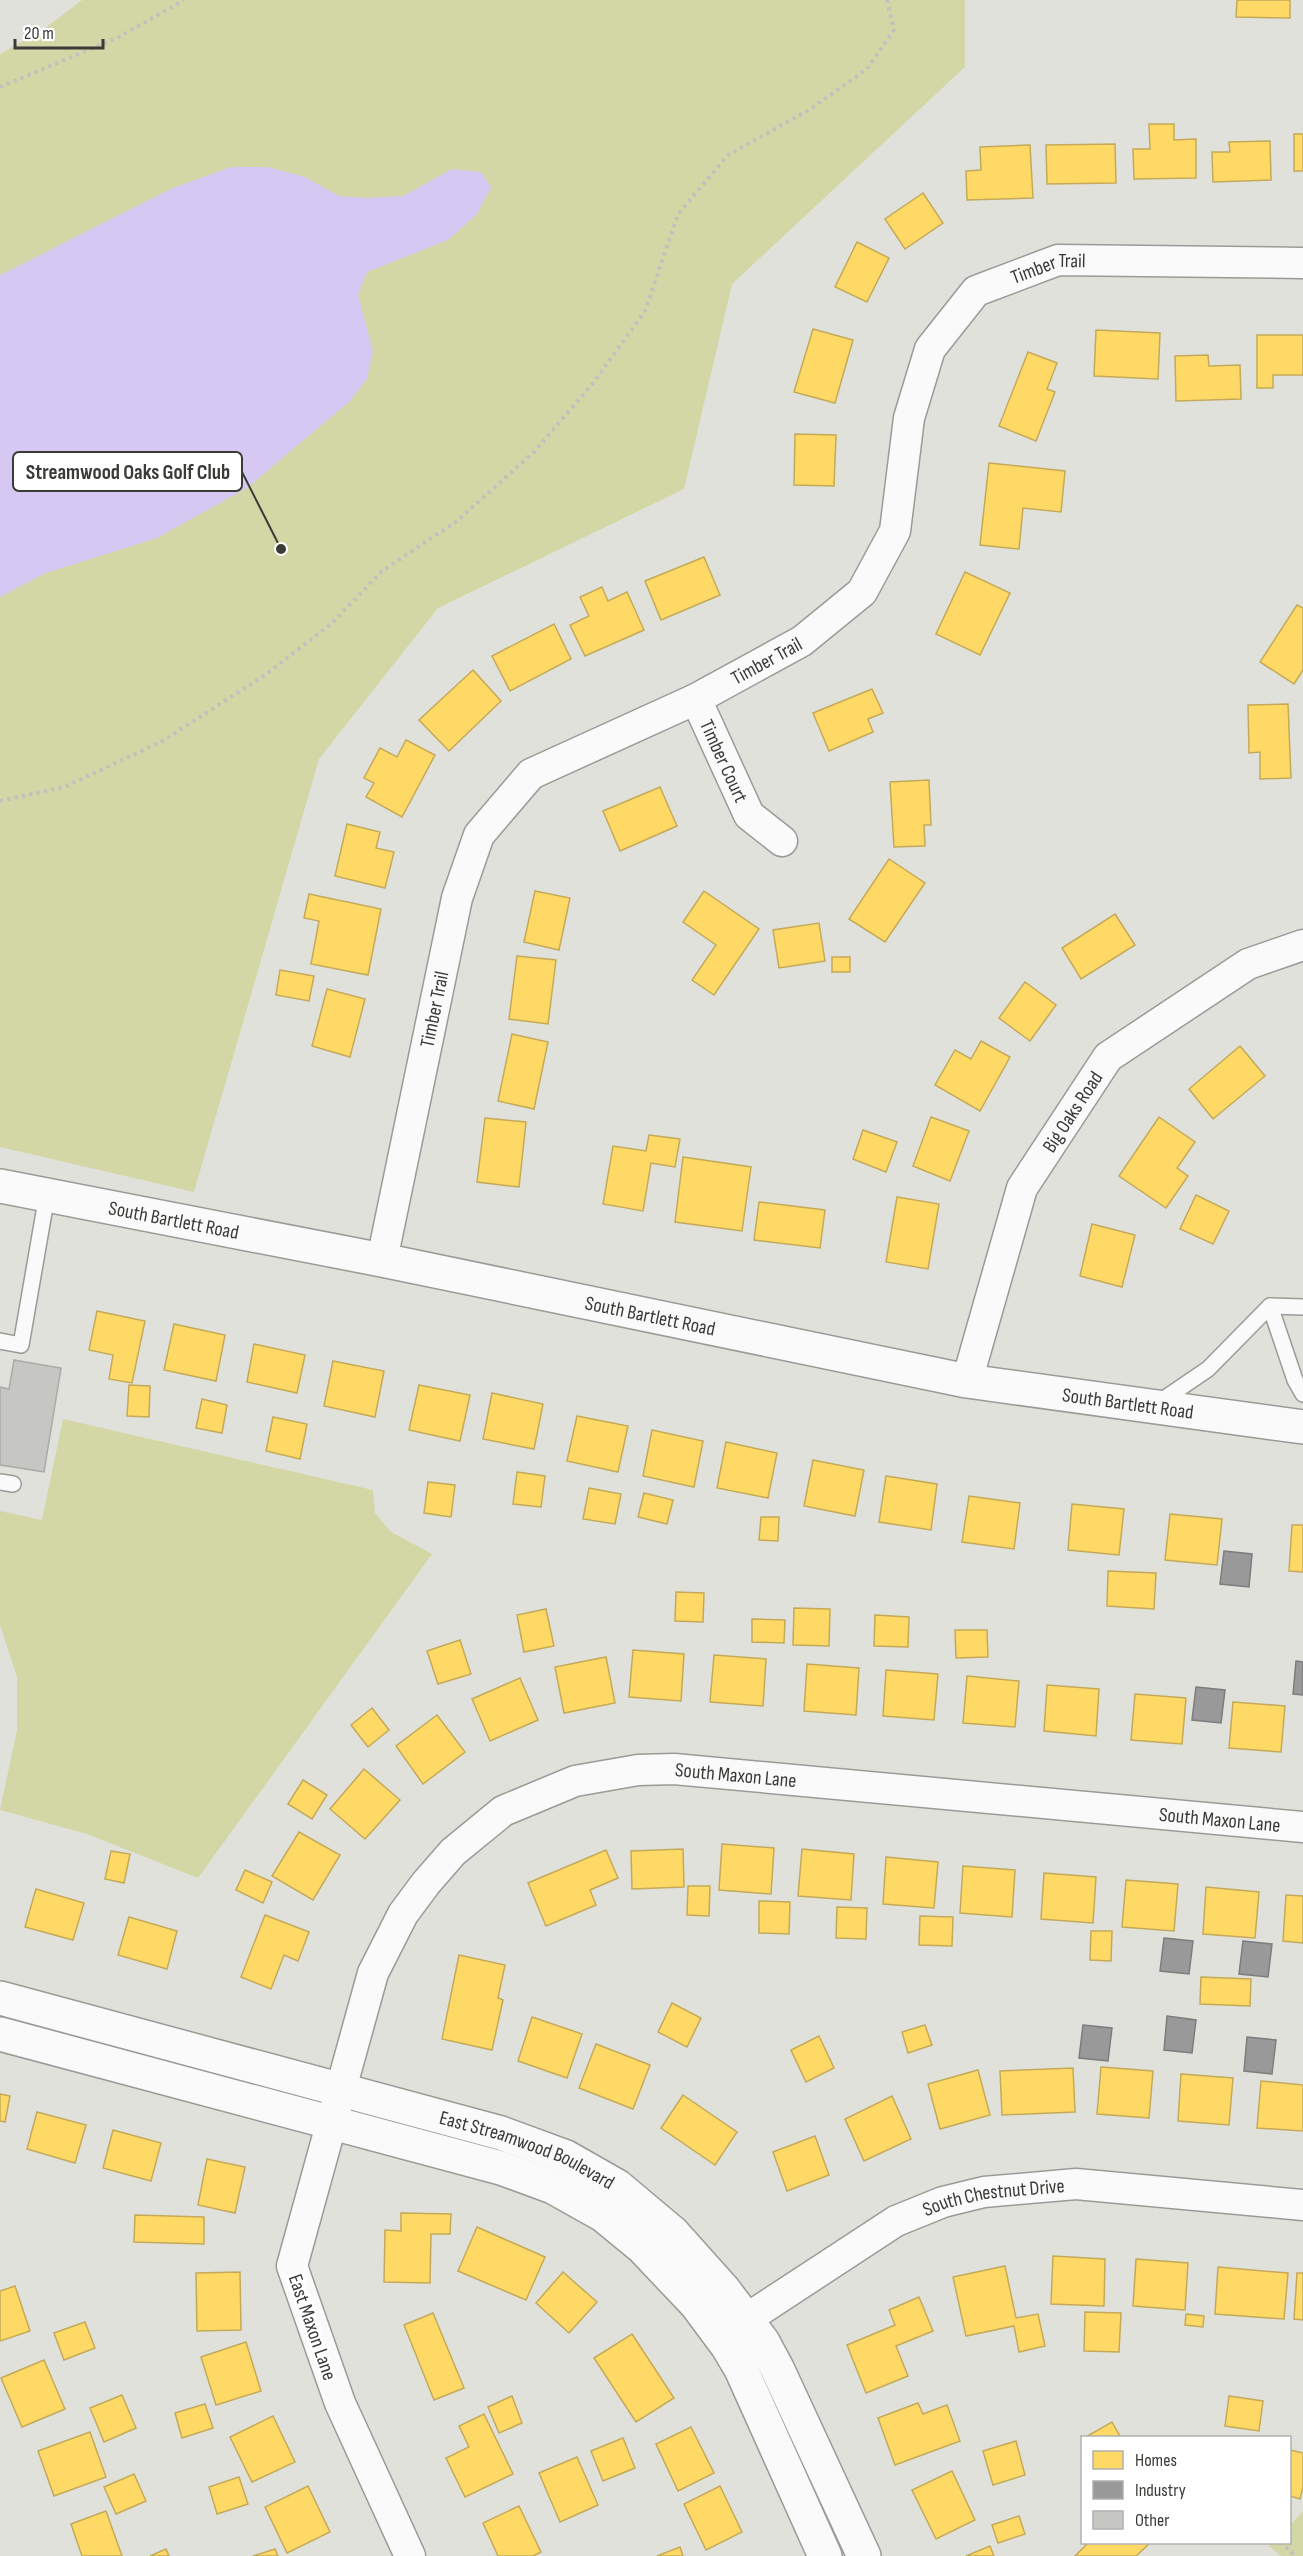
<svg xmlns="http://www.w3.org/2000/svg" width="1303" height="2556" viewBox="0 0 1303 2556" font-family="'Sofia Sans Condensed',sans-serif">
	<rect width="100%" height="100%" fill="#e1e1dc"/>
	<g fill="#d3d7a5">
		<path d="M82,0H965V67L732,284L684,489L438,608L319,759L194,1192L0,1147V54L44,29Z"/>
		<path d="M63,1419L373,1490L375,1513L391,1532L432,1554L198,1878L87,1834L0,1810L17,1730V1677L0,1625V1511L42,1520Z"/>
		<path d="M1303,2511V2556H1281L1269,2546L1272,2543L1290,2542V2525Z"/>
	</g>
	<path fill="#d5c8f3" d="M231,167H268L305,177L339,196L369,198L403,196L452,169L481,172L491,187L477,214L448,240L367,272L358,295L373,351L367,379L350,401L247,488L157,538L46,573L0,597V275L173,188Z"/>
	<g fill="#ffd966" stroke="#c4aa58" stroke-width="1.5">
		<path d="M1237,0H1290V18L1236,17Z"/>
		<path d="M1149,124H1174V140L1196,139V178L1134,179L1133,149H1150Z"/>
		<rect x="1294" y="134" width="9" height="37"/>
		<path d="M1270,141L1271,180L1213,182L1212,152H1230L1229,142Z"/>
		<path d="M1115,144L1116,183L1047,184L1046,145Z"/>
		<path d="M1030,145L1033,198L967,200L966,171L981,170L980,147Z"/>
		<path d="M923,193L943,223L905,249L885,219Z"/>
		<path d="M857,242L889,258L867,302L835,287Z"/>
		<path d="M813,329L853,340L835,403L794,392Z"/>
		<path d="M1096,330L1160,333L1158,379L1094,376Z"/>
		<path d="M1257,335H1303V375H1273V388H1257Z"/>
		<path d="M1028,352L1057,363L1047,389L1055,392L1036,441L999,426Z"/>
		<path d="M1208,355L1209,366L1240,365L1241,399L1176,401L1175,356Z"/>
		<path d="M795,434L836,435L834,486L794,485Z"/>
		<path d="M989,463L1065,471L1061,512L1023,508L1019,549L980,545Z"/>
		<path d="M704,557L720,595L661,620L645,581Z"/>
		<path d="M965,572L1010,593L980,655L936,634Z"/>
		<path d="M602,587L608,601L627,592L644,630L585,656L570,625L589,616L580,597Z"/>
		<path d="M1297,605L1303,608V670L1294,684L1260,662Z"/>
		<path d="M554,624L571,659L510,691L492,656Z"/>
		<path d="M473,670L501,701L449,751L419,720Z"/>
		<path d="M872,689L883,713L868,719L873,732L829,751L813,713Z"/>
		<path d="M1288,704L1291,778L1260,779V752L1249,753L1248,705Z"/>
		<path d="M406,740L435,755L402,817L366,797L374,783L364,778L380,748L397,757Z"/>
		<path d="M929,780L931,825H924L925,846L894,847L890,782Z"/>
		<path d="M660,787L677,826L620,851L603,811Z"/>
		<path d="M347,824L380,832L376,848L394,852L385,888L335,876Z"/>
		<path d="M889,859L925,883L885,942L849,919Z"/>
		<path d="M535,891L570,898L559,950L524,942Z"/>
		<path d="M704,891L759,929L714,995L692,980L716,945L683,922Z"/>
		<path d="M309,894L381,909L368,975L311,964L319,921L304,918Z"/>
		<path d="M1115,914L1135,945L1081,979L1062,948Z"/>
		<path d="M819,923L825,961L779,968L773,930Z"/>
		<path d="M517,956L556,960L548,1024L509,1019Z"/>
		<rect x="832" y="957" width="18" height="15"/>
		<path d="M280,970L314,976L309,1001L276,995Z"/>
		<path d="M1025,982L1056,1005L1030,1041L999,1018Z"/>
		<path d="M327,989L365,999L350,1057L312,1046Z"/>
		<path d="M512,1034L548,1042L534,1109L498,1101Z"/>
		<path d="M981,1041L1010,1057L980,1111L935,1085L955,1050L971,1059Z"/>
		<path d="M1240,1046L1265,1076L1213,1119L1189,1089Z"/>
		<path d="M931,1117L969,1131L950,1181L913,1166Z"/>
		<path d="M1159,1117L1195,1142L1177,1168L1188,1176L1166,1208L1119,1176Z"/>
		<path d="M485,1118L526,1122L519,1187L477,1182Z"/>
		<path d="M863,1130L897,1142L886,1172L853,1159Z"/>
		<path d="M649,1135L680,1139L675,1167L651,1163L643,1211L603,1204L613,1146L646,1151Z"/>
		<path d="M683,1157L751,1167L742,1231L675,1222Z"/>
		<path d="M1196,1195L1229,1211L1213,1244L1180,1229Z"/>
		<path d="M897,1197L939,1204L928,1269L886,1262Z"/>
		<path d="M759,1202L825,1210L820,1248L754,1240Z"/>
		<path d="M1092,1224L1135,1235L1122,1287L1080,1276Z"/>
		<path d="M97,1311L145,1321L132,1383L109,1379L113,1355L89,1350Z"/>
		<path d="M174,1324L225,1335L216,1381L164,1370Z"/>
		<path d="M254,1344L305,1355L297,1393L247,1382Z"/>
		<path d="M333,1361L384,1371L375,1417L324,1406Z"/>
		<path d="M129,1385L150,1386L149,1417L127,1416Z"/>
		<path d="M419,1385L470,1395L460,1441L409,1430Z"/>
		<path d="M492,1393L543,1404L534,1449L483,1439Z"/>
		<path d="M202,1399L227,1405L222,1433L196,1428Z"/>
		<path d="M577,1416L628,1426L618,1472L567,1461Z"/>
		<path d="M273,1417L307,1424L300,1459L266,1451Z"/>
		<path d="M652,1430L703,1441L694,1487L643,1476Z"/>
		<path d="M726,1442L777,1453L768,1498L717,1488Z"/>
		<path d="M813,1460L864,1470L855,1516L804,1506Z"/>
		<path d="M517,1472L545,1476L541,1507L513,1504Z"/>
		<path d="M886,1476L937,1484L931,1530L879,1522Z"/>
		<path d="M428,1482L455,1485L451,1517L424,1513Z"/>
		<path d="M589,1488L621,1494L615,1524L583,1519Z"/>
		<path d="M644,1493L673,1500L667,1524L638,1517Z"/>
		<path d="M969,1496L1020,1503L1014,1549L962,1542Z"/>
		<path d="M1072,1504L1124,1509L1119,1555L1068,1550Z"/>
		<path d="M1170,1514L1222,1519L1217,1565L1165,1560Z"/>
		<path d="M761,1517H779L778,1541L759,1540Z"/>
		<path d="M1292,1525H1303V1572L1289,1571Z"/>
		<path d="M1108,1571L1156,1573L1154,1609L1107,1606Z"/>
		<path d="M676,1592L704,1593L703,1622L675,1621Z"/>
		<path d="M794,1608L830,1609L829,1646L793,1645Z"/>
		<path d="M546,1609L554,1646L524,1652L517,1615Z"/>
		<path d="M875,1615L909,1617L908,1647L874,1646Z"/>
		<path d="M752,1619L785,1620L784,1643L752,1642Z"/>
		<path d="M955,1630H987L988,1657L956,1658Z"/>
		<path d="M460,1640L471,1674L438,1684L427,1651Z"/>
		<path d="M633,1650L684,1654L681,1701L629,1697Z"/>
		<path d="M714,1655L766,1659L763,1706L710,1702Z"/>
		<path d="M606,1657L615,1703L564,1713L555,1667Z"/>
		<path d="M807,1664L859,1668L856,1715L804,1711Z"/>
		<path d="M886,1670L938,1674L934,1720L883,1716Z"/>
		<path d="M967,1676L1019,1681L1015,1727L963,1723Z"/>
		<path d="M520,1678L538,1720L490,1741L472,1699Z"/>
		<path d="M1047,1685L1099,1689L1096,1736L1044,1731Z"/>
		<path d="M1135,1694L1186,1698L1182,1744L1131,1740Z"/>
		<path d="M1233,1702L1285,1706L1281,1752L1229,1748Z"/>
		<path d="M372,1708L389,1730L368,1747L351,1725Z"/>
		<path d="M437,1715L465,1752L423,1784L396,1746Z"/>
		<path d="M364,1769L400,1800L365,1839L330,1809Z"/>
		<path d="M303,1780L327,1795L312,1819L288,1804Z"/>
		<path d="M299,1832L340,1855L313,1900L272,1876Z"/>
		<path d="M722,1844L774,1848L771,1894L719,1890Z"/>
		<path d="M683,1849L684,1887L632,1889L631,1851Z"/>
		<path d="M802,1849L854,1854L851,1900L798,1896Z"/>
		<path d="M606,1850L618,1878L590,1890L596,1905L546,1926L528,1883Z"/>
		<path d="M111,1851L130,1854L124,1883L105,1879Z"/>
		<path d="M886,1857L938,1862L934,1908L883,1904Z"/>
		<path d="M963,1866L1015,1870L1012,1917L960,1913Z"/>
		<path d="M245,1870L272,1882L263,1903L236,1890Z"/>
		<path d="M1044,1873L1096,1877L1093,1923L1041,1919Z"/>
		<path d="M1126,1880L1178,1884L1174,1931L1122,1927Z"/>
		<path d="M688,1886H710L709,1916L687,1915Z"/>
		<path d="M1206,1887L1259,1892L1255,1938L1203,1934Z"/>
		<path d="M36,1889L84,1903L73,1940L25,1927Z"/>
		<path d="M1286,1895L1303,1896V1943L1283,1941Z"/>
		<path d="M759,1901L790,1902L789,1934L759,1933Z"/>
		<path d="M837,1907L867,1908L866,1939L836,1938Z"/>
		<path d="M265,1915L309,1932L298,1961L284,1955L271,1989L241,1977Z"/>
		<path d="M920,1916L953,1917L952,1946L919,1945Z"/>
		<path d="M129,1917L177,1931L167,1969L118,1955Z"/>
		<path d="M1091,1931H1112L1111,1961L1090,1960Z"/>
		<path d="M459,1955L505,1965L498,1998L503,2000L492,2050L442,2039Z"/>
		<path d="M1201,1977L1251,1979L1250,2006L1200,2004Z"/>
		<path d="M672,2003L701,2018L687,2047L658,2032Z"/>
		<path d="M532,2017L582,2034L567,2078L518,2061Z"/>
		<path d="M925,2025L932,2045L908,2053L902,2032Z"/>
		<path d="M819,2036L834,2068L806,2082L791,2050Z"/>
		<path d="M596,2044L650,2065L633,2109L579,2088Z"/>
		<path d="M1101,2067L1153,2071L1149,2118L1097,2114Z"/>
		<path d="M1073,2068L1075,2112L1002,2115L1000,2071Z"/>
		<path d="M978,2070L990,2115L940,2129L928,2084Z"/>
		<path d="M1181,2074L1233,2078L1229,2125L1178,2121Z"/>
		<path d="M1261,2081L1303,2085V2131L1257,2128Z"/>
		<path d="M0,2094L10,2096L5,2122L0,2121Z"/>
		<path d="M683,2095L737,2132L715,2165L661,2128Z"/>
		<path d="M892,2096L911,2139L864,2161L845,2119Z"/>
		<path d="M37,2112L86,2125L75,2163L27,2149Z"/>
		<path d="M113,2130L161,2143L151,2181L103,2168Z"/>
		<path d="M815,2136L829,2175L787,2191L773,2152Z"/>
		<path d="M207,2159L245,2167L235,2213L198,2205Z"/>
		<path d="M401,2213L451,2214L450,2234H431L430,2283L384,2282L385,2230L401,2231Z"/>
		<path d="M135,2215L204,2217V2244L134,2242Z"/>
		<path d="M477,2227L545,2257L526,2300L458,2271Z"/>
		<path d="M1053,2256L1105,2259L1104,2306L1051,2304Z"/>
		<path d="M1136,2259L1188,2263L1185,2310L1133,2306Z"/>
		<path d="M1005,2266L1016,2318L1038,2314L1045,2346L1019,2352L1014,2326L966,2336L953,2277Z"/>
		<path d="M1218,2267L1288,2273L1284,2319L1215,2314Z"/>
		<path d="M240,2272L241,2330L197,2331L196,2273Z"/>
		<path d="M563,2272L597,2302L569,2333L536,2303Z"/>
		<path d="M1297,2273H1303V2320L1294,2319Z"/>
		<path d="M15,2286L30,2331L0,2341V2291Z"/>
		<path d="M919,2297L933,2331L896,2346L908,2376L866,2393L847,2345L895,2325L889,2310Z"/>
		<path d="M1085,2312L1121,2313L1119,2352L1084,2351Z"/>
		<path d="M433,2313L464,2388L434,2400L404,2325Z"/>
		<path d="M1186,2314L1204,2316L1203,2327L1185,2325Z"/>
		<path d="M85,2322L95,2348L64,2360L54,2333Z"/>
		<path d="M632,2334L674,2398L636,2422L594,2358Z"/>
		<path d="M246,2342L261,2391L216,2405L201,2357Z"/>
		<path d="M44,2360L65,2409L22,2427L1,2378Z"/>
		<path d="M122,2395L136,2428L104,2442L90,2408Z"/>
		<path d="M512,2396L522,2423L499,2433L488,2407Z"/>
		<path d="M1229,2396L1263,2401L1259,2431L1225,2426Z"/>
		<path d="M918,2403L923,2414L947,2405L960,2441L895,2465L878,2418Z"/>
		<path d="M205,2404L213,2428L182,2438L175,2413Z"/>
		<path d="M484,2414L513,2474L465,2497L446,2458L469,2447L459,2426Z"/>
		<path d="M273,2416L295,2462L252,2482L230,2437Z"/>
		<path d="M1112,2422L1121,2438H1084Z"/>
		<path d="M691,2427L714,2473L678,2491L656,2444Z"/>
		<path d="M90,2432L106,2477L54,2496L38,2451Z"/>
		<path d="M623,2438L635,2468L603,2481L591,2451Z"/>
		<path d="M1016,2441L1025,2475L993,2485L983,2451Z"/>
		<path d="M1290,2450L1303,2453V2487L1300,2499L1290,2496Z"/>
		<path d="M577,2457L598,2505L560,2522L539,2473Z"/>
		<path d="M952,2471L975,2520L936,2539L912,2490Z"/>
		<path d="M134,2474L146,2501L116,2514L104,2487Z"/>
		<path d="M239,2477L248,2504L217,2514L209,2487Z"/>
		<path d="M308,2486L330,2532L287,2553L265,2507Z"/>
		<path d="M720,2486L742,2532L706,2550L684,2504Z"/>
		<path d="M519,2506L541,2552L533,2556H498L483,2523Z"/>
		<path d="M106,2511L122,2556H82L71,2524Z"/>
		<path d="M1019,2516L1025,2534L998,2543L992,2525Z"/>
		<path d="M1089,2542H1151L1136,2556H1075Z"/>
		<path d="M990,2546L994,2556H966Z"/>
		<path d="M680,2547L683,2556H657Z"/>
		<path d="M166,2549L169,2556H150Z"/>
		<path d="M275,2549L278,2556H253Z"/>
	</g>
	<g fill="#999" stroke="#7c7d7c" stroke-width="1.5">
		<path d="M1224,1551L1252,1554L1249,1587L1220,1584Z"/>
		<path d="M1296,1661L1303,1662V1695L1293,1694Z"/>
		<path d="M1196,1687L1225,1690L1221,1723L1192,1720Z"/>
		<path d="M1164,1938L1193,1941L1189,1974L1160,1971Z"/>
		<path d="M1243,1941L1272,1944L1268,1977L1239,1974Z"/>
		<path d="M1167,2016L1196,2020L1192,2053L1164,2050Z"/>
		<path d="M1083,2025L1112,2028L1108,2061L1079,2058Z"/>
		<path d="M1247,2037L1276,2040L1272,2074L1244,2071Z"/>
	</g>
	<path fill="#c6c6c2" stroke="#a9a9a6" stroke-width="1.5" d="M14,1360L61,1368L44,1472L0,1465V1387L9,1389Z"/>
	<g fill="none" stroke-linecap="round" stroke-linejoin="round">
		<g stroke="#9a9a97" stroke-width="18">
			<g id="lane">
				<path d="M1270,1306L1295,1380L1303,1394"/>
				<path d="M0,1341L21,1345L47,1195"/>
				<path d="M1158,1403L1208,1369L1270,1306L1303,1307"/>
				<path d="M0,1482L13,1484"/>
			</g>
		</g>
		<g stroke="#9a9a97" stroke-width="33">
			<g id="street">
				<path id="s1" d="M696,699L749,815L782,841"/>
				<path id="s2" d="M382,1260L457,898L479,835L531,774L696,699L802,641L862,592L895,531L909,418L930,349L976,291L1058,260L1303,263"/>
				<path id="s3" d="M967,1381L1022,1188L1108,1057L1248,964L1303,945"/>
				<path id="s4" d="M725,2333L896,2221L943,2202L984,2192L1076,2184L1303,2205"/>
				<path id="s5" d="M410,2556L340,2403L292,2266L373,1973L403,1914L426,1883L453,1852L503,1811L575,1781L638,1770L674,1769L1303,1827"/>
			</g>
		</g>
		<g stroke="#9a9a97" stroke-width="36">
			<g id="secondary">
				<path id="s6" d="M0,1186L382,1260L967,1381L1303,1427"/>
				<path id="s7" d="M0,1998L501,2133L566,2157L617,2186L673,2233L724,2290L763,2342L777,2368L864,2556"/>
				<path d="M0,2034L501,2168L553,2187L603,2215L642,2247L696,2304L728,2347L741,2369L825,2556"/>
			</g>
		</g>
		<g stroke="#c0c0bf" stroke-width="4" stroke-dasharray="3 4.5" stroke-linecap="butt">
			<path d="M0,87L119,37L184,0"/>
			<path d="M0,801L64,787L161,742L265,675L331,624L382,571L457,521L534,452L594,382L645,311L678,214L728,155L809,110L867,69L894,30L887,0"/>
			<path d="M1280,2542L1296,2556"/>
		</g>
		<use href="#lane" stroke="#fafafa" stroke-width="15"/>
		<use href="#street" stroke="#fafafa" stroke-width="30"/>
		<use href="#secondary" stroke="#fafafa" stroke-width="33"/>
	</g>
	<g text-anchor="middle" stroke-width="6" stroke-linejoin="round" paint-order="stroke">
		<g font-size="20" fill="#3a3b37" stroke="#fff">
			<text dy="7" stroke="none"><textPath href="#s2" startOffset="1302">Timber Trail</textPath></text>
			<text dy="7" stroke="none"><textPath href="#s2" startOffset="778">Timber Trail</textPath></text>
			<text dy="7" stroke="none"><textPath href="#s1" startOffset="68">Timber Court</textPath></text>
			<text dy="7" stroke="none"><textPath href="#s2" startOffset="256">Timber Trail</textPath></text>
			<text dy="7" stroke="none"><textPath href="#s3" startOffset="292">Big Oaks Road</textPath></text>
			<text dy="7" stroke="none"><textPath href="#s6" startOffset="177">South Bartlett Road</textPath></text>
			<text dy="7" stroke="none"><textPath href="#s6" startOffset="663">South Bartlett Road</textPath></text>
			<text dy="7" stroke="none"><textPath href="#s6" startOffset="1149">South Bartlett Road</textPath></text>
			<text dy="7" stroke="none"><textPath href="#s5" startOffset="1068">South Maxon Lane</textPath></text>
			<text dy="7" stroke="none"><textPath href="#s5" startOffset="1554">South Maxon Lane</textPath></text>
			<text dy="7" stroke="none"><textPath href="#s7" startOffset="549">East Streamwood Boulevard</textPath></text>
			<text dy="7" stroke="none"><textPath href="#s4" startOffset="306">South Chestnut Drive</textPath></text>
			<text transform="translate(313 2327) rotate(71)" y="7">East Maxon Lane</text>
		</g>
	</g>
	<path fill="none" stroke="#3a3b37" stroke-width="2" d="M281 549L242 472"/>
	<circle fill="#3a3b37" stroke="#fff" stroke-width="2" cx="281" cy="549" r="6"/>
	<rect fill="#fff" stroke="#3a3b37" stroke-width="2" x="13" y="452" width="229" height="39" rx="6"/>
	<g font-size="21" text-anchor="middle" font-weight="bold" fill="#3a3b37">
		<text x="128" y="479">Streamwood Oaks Golf Club</text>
	</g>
	<rect x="1081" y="2436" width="210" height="108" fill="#ffffff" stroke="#b0b1af" stroke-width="1.5"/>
	<rect x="1093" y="2451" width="30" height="18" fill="#ffd966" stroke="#b0b1af" stroke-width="1.5"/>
	<text x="1135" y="2466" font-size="18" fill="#3a3b37">Homes</text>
	<rect x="1093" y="2481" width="30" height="18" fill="#999999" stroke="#b0b1af" stroke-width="1.5"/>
	<text x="1135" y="2496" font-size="18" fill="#3a3b37">Industry</text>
	<rect x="1093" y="2511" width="30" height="18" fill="#c6c6c2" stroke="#b0b1af" stroke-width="1.5"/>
	<text x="1135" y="2526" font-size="18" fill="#3a3b37">Other</text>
	<path d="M15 39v9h88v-9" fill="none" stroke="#3a3b37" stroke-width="3"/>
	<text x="24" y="39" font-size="18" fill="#3a3b37" stroke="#ffffff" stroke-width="4.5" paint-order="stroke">20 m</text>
</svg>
